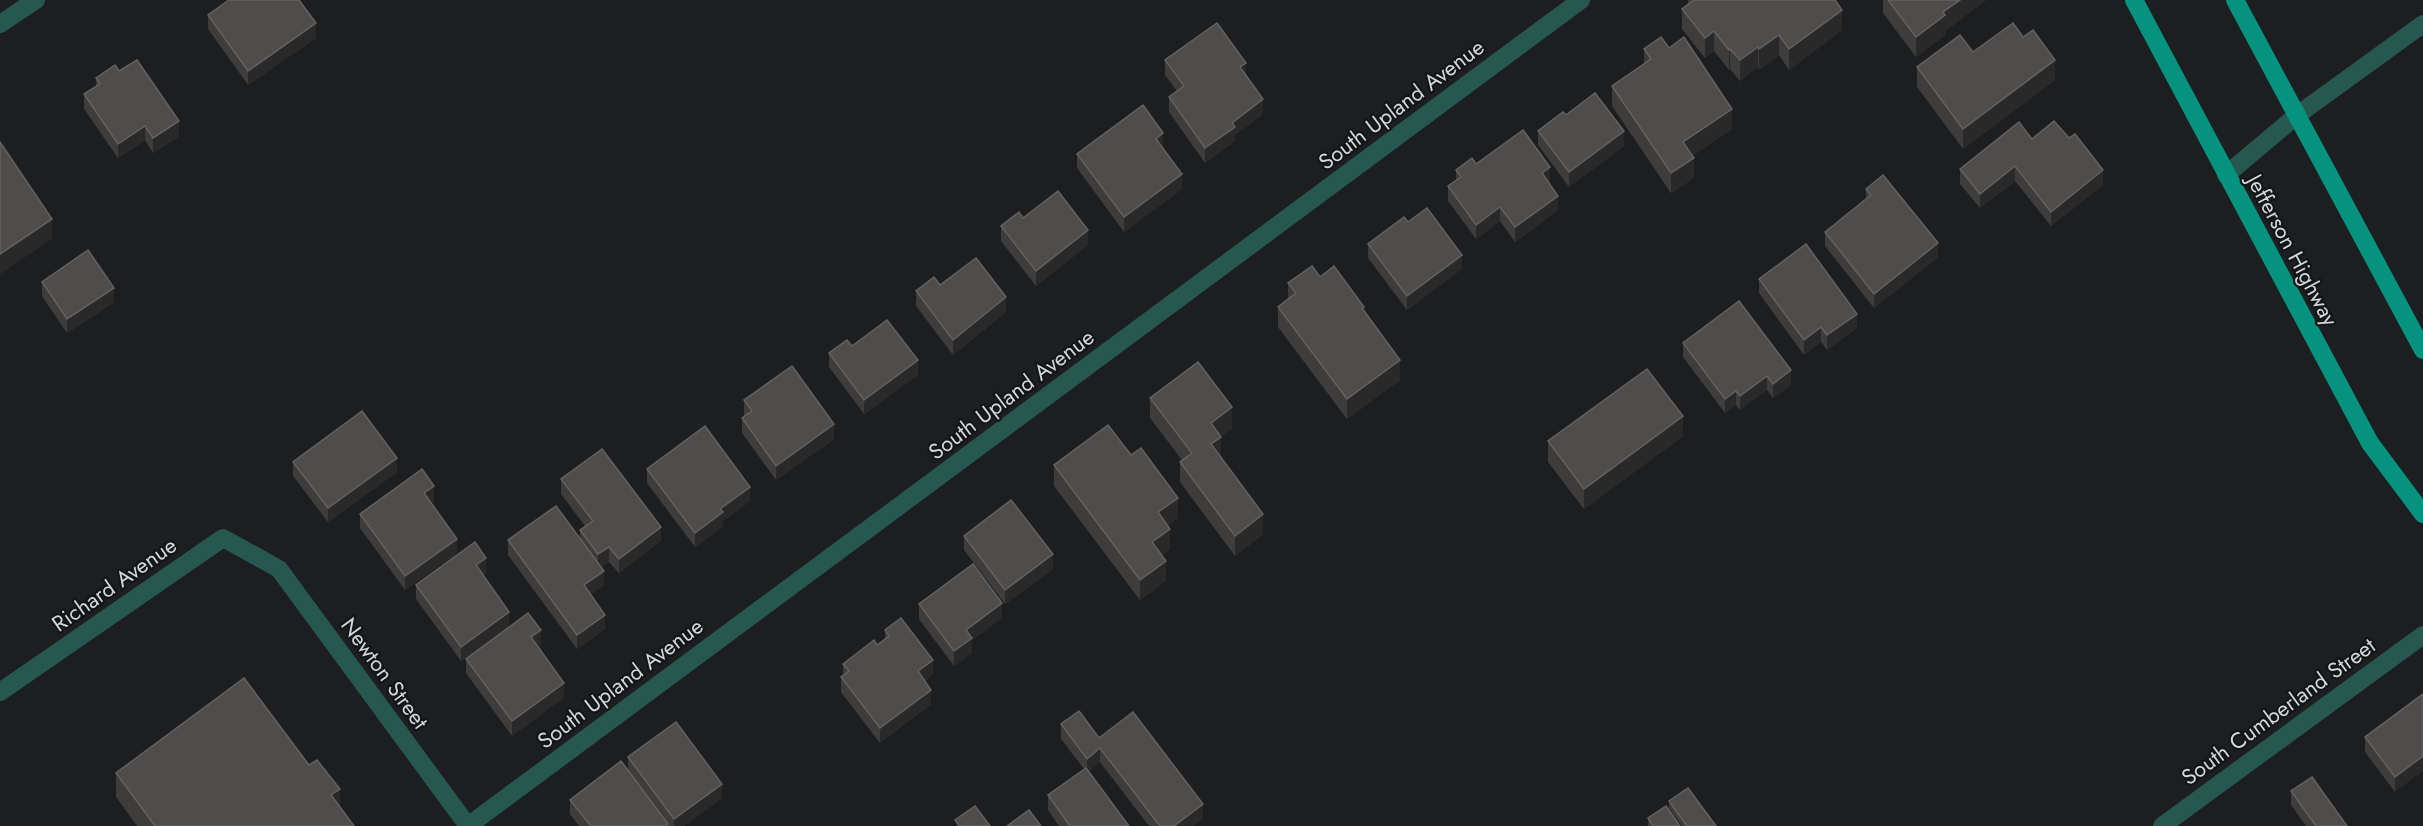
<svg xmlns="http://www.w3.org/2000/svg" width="2423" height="826" viewBox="0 0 2423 826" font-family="Jost,sans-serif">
	<rect width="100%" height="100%" fill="#1c1e20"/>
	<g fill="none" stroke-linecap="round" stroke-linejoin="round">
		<g stroke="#26584f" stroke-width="18">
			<path d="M0,24L36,0"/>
			<path d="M2226,175L2296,116L2423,24"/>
			<path d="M0,692L223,538L279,569L468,826"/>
			<path d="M468,826L1581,0"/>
			<path d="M2162,826L2423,635"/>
		</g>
		<g stroke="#059380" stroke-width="18">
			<path d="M2134,0L2370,443L2423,514"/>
			<path d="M2235,0L2423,350"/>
		</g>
	</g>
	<g fill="#3e3d3b">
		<path d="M1688,0H1835L1842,30L1789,70L1779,55L1759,70L1758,67L1740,81L1730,69L1729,70L1714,51L1705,58L1682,29V9L1688,5Z"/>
		<path d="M1883,0H1986L1945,31V35L1916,57L1883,13Z"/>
		<path d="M208,15L316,38L248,85L208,29Z"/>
		<path d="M2023,37L2055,80L1963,149L1917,87V67L1973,52Z"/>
		<path d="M1669,48L1732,129L1692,156L1694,178L1671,193L1612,106V86L1644,64V49Z"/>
		<path d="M1165,60L1246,75L1263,114L1235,135V141L1205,163L1169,112V97L1177,91L1165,75Z"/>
		<path d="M119,71L179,136L153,153L145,140L118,158L84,109V94L96,87V78Z"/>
		<path d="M1566,115L1624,146L1569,187L1538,145V131Z"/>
		<path d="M2032,139L2103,185L2051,226L2015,181L1980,208L1960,184V169Z"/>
		<path d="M1163,147L1162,148L1182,189L1124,232L1077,168V154Z"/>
		<path d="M1476,164L1550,181L1549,183L1558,210L1515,242L1500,221L1476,239L1448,201V186L1456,180V170Z"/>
		<path d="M1866,189L1938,257L1874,308L1825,246V232L1866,199Z"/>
		<path d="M1023,218L1088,245L1036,286L1001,241V226Z"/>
		<path d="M1408,222L1462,269L1407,310L1368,258V244Z"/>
		<path d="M1320,277L1400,380L1347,419L1278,327V307L1288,299V283Z"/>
		<path d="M1759,279L1857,328L1827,350L1821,342L1804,355L1759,293Z"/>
		<path d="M42,282L114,302L67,333L42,296Z"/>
		<path d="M940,285L1006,312L953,355L916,306V291Z"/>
		<path d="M1683,343L1791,385L1773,398L1767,390L1740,410L1736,405L1725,413L1683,357Z"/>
		<path d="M852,346L918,375L864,414L829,367V353Z"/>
		<path d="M1150,398L1232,428L1221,436V457L1263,534L1235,556L1180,482V462L1182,460L1150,418Z"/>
		<path d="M744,400L834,439L776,480L742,433V418L745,416L744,415Z"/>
		<path d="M1683,436L1584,509L1548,462V441Z"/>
		<path d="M293,462L397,472L328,522L293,476Z"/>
		<path d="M1054,465L1178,518L1168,525L1170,549L1162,555L1166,581L1140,600L1054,486Z"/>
		<path d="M647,469L750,501L723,521V527L695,547L647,483Z"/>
		<path d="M561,479L661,541L619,573L609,562L601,567L604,585L591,594L605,629L577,649L508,555V540L580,538V530L585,526L561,494Z"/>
		<path d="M434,501L431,503L457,553L405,590L360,528V514Z"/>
		<path d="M964,536L1053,569L1005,604L964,550Z"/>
		<path d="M486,572L483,575L509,626L461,661L416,599V585Z"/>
		<path d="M919,604L1002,618L972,640V653L954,666L919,619Z"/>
		<path d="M885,630L933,674L925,681L931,704L880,743L841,692V677L843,676V664L877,645L885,639Z"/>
		<path d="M541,645L538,647L564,697L512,736L466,673V659Z"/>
		<path d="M2423,694L2395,792L2365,752V737Z"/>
		<path d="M1061,724L1099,738L1203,819L1193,826H1149L1100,762L1088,772L1129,826H1059L1048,810V795L1084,769L1061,739Z"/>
		<path d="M628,757L722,798L684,826H579L570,814V800L628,771Z"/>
		<path d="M116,773L340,806L354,826H137L116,797Z"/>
		<path d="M2291,791L2347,826H2306L2291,805Z"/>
		<path d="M1669,801L1716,826H1682L1669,808Z"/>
		<path d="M1648,818L1680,826H1648Z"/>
	</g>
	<g fill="#2a2929">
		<path d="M1960,0H1986L1945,31V35L1916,57V37L1943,12Z"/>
		<path d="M1842,10V30L1789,70V49Z"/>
		<path d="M316,23V38L248,85V71Z"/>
		<path d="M1714,31V51L1705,58V38Z"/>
		<path d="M1779,35V55L1759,70V49Z"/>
		<path d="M1758,47V67L1740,81V60Z"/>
		<path d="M1730,49V69L1729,70V50Z"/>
		<path d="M2055,60V80L1963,149V129Z"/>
		<path d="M1246,63V77L1240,67Z"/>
		<path d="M1263,99V114L1235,135V141L1205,163V148L1232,123Z"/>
		<path d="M1732,109V129L1683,162V142Z"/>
		<path d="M179,121V136L153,153V138Z"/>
		<path d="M145,126V140L118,158V144Z"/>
		<path d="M1624,131V146L1569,187V172Z"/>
		<path d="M1163,133V147L1156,153V139Z"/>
		<path d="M1694,158V178L1671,193V173Z"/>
		<path d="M2015,166V181L1980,208V194Z"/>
		<path d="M1550,167V181L1542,188V173Z"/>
		<path d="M2103,170V185L2051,226V212Z"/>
		<path d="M1182,174V189L1124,232V217Z"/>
		<path d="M1558,196V210L1515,242V227Z"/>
		<path d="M1500,207V221L1476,239V225Z"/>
		<path d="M52,219V239L0,274V254Z"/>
		<path d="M1088,230V245L1036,286V271Z"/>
		<path d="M1938,243V257L1874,308V294Z"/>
		<path d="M1462,255V269L1407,310V296Z"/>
		<path d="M114,288V302L67,333V319Z"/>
		<path d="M1006,297V312L953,355V340Z"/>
		<path d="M1857,314V328L1827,350V335Z"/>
		<path d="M1821,327V342L1804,355V340Z"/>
		<path d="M918,360V375L864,414V400Z"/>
		<path d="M1400,360V380L1347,419V399Z"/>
		<path d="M1791,370V385L1773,398V384Z"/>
		<path d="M1767,376V390L1740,410V396Z"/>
		<path d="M1736,391V405L1725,413V399Z"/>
		<path d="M1232,407V428L1211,443V423Z"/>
		<path d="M1683,416V436L1584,509V489Z"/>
		<path d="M834,424V439L776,480V466Z"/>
		<path d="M1221,437V457L1211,465V444Z"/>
		<path d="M397,458V472L328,522V508Z"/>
		<path d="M434,486V501L424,508V493Z"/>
		<path d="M750,487V501L723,521V527L695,547V533L720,509Z"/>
		<path d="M1178,498V518L1158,532V512Z"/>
		<path d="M1263,514V534L1235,556V536Z"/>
		<path d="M661,527V541L619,573V559Z"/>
		<path d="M1170,529V549L1152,562V542Z"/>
		<path d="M457,539V553L405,590V576Z"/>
		<path d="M609,547V562L598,569V554Z"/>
		<path d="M1053,554V569L1005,604V590Z"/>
		<path d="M486,558V572L476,580V565Z"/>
		<path d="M1166,561V581L1140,600V580Z"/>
		<path d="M604,571V585L584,599V585Z"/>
		<path d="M1002,603V618L972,640V653L954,666V651L966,630Z"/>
		<path d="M509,612V626L461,661V647Z"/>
		<path d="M605,615V629L577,649V635Z"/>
		<path d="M541,630V645L531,652V637Z"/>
		<path d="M933,660V674L918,686V671Z"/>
		<path d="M564,683V697L512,736V721Z"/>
		<path d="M931,690V704L880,743V728Z"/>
		<path d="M1100,748V762L1087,773V759Z"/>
		<path d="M2423,756V771L2395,792V777Z"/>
		<path d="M722,784V798L684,826H674V819Z"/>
		<path d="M340,789V814L331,795Z"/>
		<path d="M1203,804V819L1193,826H1174Z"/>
	</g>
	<g fill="#4f4d4c" stroke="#646261" stroke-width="1.5">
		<path d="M229,0H299L316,23L248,71L208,15Z"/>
		<path d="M1694,0H1835L1842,10L1789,49L1779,35L1759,49L1758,47L1740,60L1730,49L1729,50L1714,31L1705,38L1682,9Z"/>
		<path d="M1888,0H1960L1943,12L1945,15L1916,37Z"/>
		<path d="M1217,23L1246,63L1240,67L1263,99L1232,123L1235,127L1205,148L1169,97L1184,86L1165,60Z"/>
		<path d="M2013,23L2023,37L2033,30L2055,60L1963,129L1917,67L1960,35L1973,52Z"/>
		<path d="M1661,37L1669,48L1684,37L1732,109L1683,142L1694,158L1671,173L1612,86L1651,59L1644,49Z"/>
		<path d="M137,60L179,121L153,138L145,126L118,144L84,94L100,84L96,78L115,65L119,71Z"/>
		<path d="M1595,93L1624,131L1569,172L1538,131L1563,112L1566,115Z"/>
		<path d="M1143,105L1163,133L1156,139L1182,174L1124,217L1077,154Z"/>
		<path d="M2054,121L2069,138L2075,134L2103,170L2051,212L2015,166L1980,194L1960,169L2019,122L2032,139Z"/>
		<path d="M1523,130L1550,167L1542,173L1558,196L1515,227L1500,207L1476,225L1448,186L1461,177L1456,170L1472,158L1476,164Z"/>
		<path d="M0,142L52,219L0,254Z"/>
		<path d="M1883,175L1938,243L1874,294L1825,232L1871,195L1866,189Z"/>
		<path d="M1058,191L1088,230L1036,271L1001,226L1019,212L1023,218Z"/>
		<path d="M1427,208L1462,255L1407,296L1368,244L1404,217L1408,222Z"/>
		<path d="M1806,244L1857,314L1827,335L1821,327L1804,340L1759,279Z"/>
		<path d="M88,250L114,288L67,319L42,282Z"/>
		<path d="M976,258L1006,297L953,340L916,291L934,277L940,285Z"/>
		<path d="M1312,266L1320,277L1334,266L1364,307L1362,308L1400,360L1347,399L1278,307L1296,293L1288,283Z"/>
		<path d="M1739,301L1791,370L1773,384L1767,376L1740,396L1736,391L1725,399L1683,343Z"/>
		<path d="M887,320L918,360L864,400L829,353L847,340L852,346Z"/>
		<path d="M1198,362L1232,407L1211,423L1221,437L1211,444L1263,514L1235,536L1180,462L1192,453L1150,398Z"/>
		<path d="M792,366L834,424L776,466L742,418L752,411L744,400Z"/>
		<path d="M1647,369L1683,416L1584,489L1548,441Z"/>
		<path d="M362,411L397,458L328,508L293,462Z"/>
		<path d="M1108,425L1131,455L1141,448L1178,498L1158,512L1170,529L1152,542L1166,561L1140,580L1054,465Z"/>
		<path d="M705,426L750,487L720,509L723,512L695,533L647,469Z"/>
		<path d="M602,449L661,527L619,559L609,547L598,554L580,530L593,521L561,479Z"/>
		<path d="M422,469L434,486L424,493L457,539L405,576L360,514Z"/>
		<path d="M1011,500L1053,554L1005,590L964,536Z"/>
		<path d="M556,506L604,571L584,585L605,615L577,635L508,540Z"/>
		<path d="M475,542L486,558L476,565L509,612L461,647L416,585Z"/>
		<path d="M973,564L1002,603L966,630L972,638L954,651L919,604Z"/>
		<path d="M528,613L541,630L531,637L564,683L512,721L466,659Z"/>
		<path d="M901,618L933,660L918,671L931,690L880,728L841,677L849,671L843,664L874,640L877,645L889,636L885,630Z"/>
		<path d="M244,678L309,765L317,760L340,789L331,795L354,826H155L116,773Z"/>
		<path d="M2423,694V756L2395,777L2365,737Z"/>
		<path d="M1079,711L1099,738L1133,712L1203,804L1174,826H1160L1100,748L1087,759L1061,724Z"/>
		<path d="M676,722L722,784L674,819L628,757Z"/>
		<path d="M621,761L668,824L665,826H591L570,800Z"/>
		<path d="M1086,768L1129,826H1070L1048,795Z"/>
		<path d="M2312,777L2347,826H2316L2291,791Z"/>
		<path d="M1688,788L1716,826H1687L1669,801Z"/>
		<path d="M975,806L990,826H959L955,820Z"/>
		<path d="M1666,806L1680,826H1653L1648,818Z"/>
		<path d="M1029,810L1041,826H1007Z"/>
	</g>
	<g text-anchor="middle" stroke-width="4.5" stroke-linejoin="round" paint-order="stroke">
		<g font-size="22" fill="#d5d6d7" stroke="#131516">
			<text transform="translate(1401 104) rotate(-37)" y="8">South Upland Avenue</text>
			<text transform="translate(2293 250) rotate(62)" y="8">Jefferson Highway</text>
			<text transform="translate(1011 394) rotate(-37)" y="8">South Upland Avenue</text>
			<text transform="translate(114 584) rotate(-35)" y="8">Richard Avenue</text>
			<text transform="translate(385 673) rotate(54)" y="8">Newton Street</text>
			<text transform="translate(620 683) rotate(-37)" y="8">South Upland Avenue</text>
			<text transform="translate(2278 711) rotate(-36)" y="8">South Cumberland Street</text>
		</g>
	</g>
</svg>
